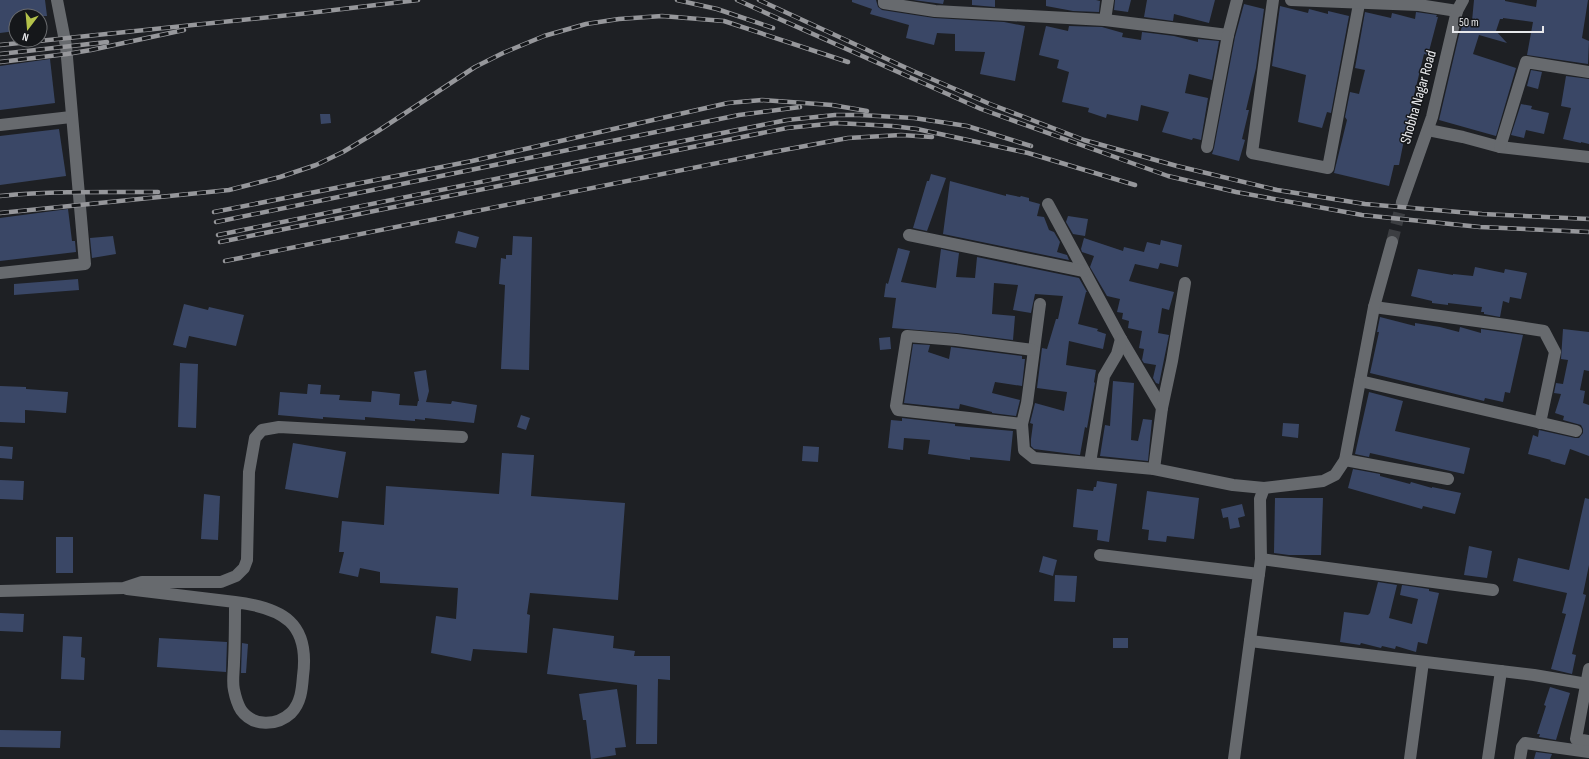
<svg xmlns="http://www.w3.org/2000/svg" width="1589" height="759" viewBox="0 0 1589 759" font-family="'Sofia Sans Condensed',sans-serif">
	<rect width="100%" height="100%" fill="#1e2024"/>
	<g fill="#3a4766">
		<path d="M0,0H45L47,16H16V31L0,33Z"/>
		<path d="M852,0H876L878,7L882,10L934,18L1004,22L1025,26L1015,81L980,74L985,52L955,51V34L937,33L934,45L906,38L909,25L870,14L872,9L852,2Z"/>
		<path d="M913,0H944L943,4Z"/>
		<path d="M972,0H995V7L972,5Z"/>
		<path d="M1046,0H1096L1100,1L1099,12L1073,11L1046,6Z"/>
		<path d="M1115,0H1131L1128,12L1114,10Z"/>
		<path d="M1147,0H1215L1209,23L1174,14L1173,21L1144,17Z"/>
		<path d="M1474,0H1505V1L1536,7L1537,0H1588L1582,38L1589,41L1588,64L1527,55L1533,22L1503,18V19H1500L1496,31L1507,43L1479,35L1473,54L1516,68L1496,136L1439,120L1459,35L1465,18L1472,21Z"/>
		<path d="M1244,4L1264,9L1256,68L1246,110H1249L1242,139L1245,140L1239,161L1212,154L1214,148L1235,37Z"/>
		<path d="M1280,6L1308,13L1309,9L1328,14V11L1349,16L1331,113L1327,112L1322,128L1298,122L1306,75L1272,66Z"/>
		<path d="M1365,12L1391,18L1392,13L1415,19L1416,12L1437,15L1436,17H1438L1428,55L1424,54L1415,91L1411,106L1415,107L1408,136L1405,135L1399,165H1394L1389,186L1334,173L1347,120L1345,117L1350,92L1359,94L1365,70L1355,68Z"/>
		<path d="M1046,26L1068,31L1069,26L1102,27L1123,33L1122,37L1141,40L1142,32L1174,36L1198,42V39L1219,41L1212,80L1189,74L1185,93L1208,98L1201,140L1193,138L1192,140L1162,132L1169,112L1141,105L1138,121L1107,114L1106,118L1088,112L1089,108L1062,102L1069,72L1057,68L1059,60L1039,55Z"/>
		<path d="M50,59L55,103L0,110V66Z"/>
		<path d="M1531,70L1542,72L1538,89L1527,86Z"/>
		<path d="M1566,76L1589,79V144L1581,142V143L1563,139L1571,108L1561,106Z"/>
		<path d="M1521,104L1532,106L1531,109L1549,113L1544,134L1526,130L1524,138L1511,135Z"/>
		<path d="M320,114H330L331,123L321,124Z"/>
		<path d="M59,129L66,176L0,185V136Z"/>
		<path d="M931,174L946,178L927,231L913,228L927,181H929Z"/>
		<path d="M950,181L1006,196V194L1020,197L1021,196L1029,198V201L1040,204L1037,216L1044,217L1049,230L1054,232L1060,242L1057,252L1067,255L1069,260L943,234Z"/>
		<path d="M68,209L72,241H75L76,252L0,261V218Z"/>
		<path d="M1068,216L1088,219L1085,236L1073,234L1066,222Z"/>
		<path d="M458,231L479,237L476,248L455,243Z"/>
		<path d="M113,236L116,254L92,258L90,238Z"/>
		<path d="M513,236L532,237L529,370L501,369L505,285L499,284L501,258L506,259V255H512Z"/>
		<path d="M1084,238L1123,251L1124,247L1144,252L1147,242L1160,245L1161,240L1182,245L1178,267L1160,263L1158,269L1135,264L1129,281L1174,292L1169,310L1162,308L1158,333L1169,335L1159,384L1156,383L1153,378L1156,365L1144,363L1142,360L1144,349L1139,348L1142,331L1128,328L1129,321L1122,319L1123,313L1117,312L1120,299L1107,296L1090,267L1094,256L1082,252L1081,249Z"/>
		<path d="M898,248L910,251L901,282L936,288L941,249L959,253L956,277L975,278L977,257L1079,278L1087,292H1086L1078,324L1098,329L1097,331L1106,334L1103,349L1069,341L1066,365L1096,370L1094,382L1095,383L1087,428L1085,427L1080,455L1034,449L1031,446V439L1033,424L1030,423L1035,403L1064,411L1067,392L1037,388L1042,348L1047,349L1056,319H1058L1063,296L1035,294L1031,313L1013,310L1018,285L994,283L992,314L1015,316L1013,340L957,333L892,328L896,298L884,297L886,283L888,284Z"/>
		<path d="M1475,267L1504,273L1505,269L1527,273L1521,299L1510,297L1509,303L1503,301L1500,317L1484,314V312H1481L1482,307L1448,303V305L1432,303V301L1411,296L1418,269L1453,275V274L1473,276Z"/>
		<path d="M78,279L79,290L14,295V284Z"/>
		<path d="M184,304L208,310L209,307L244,315L236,346L189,336L186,348L173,345Z"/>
		<path d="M1380,317L1415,326V323L1440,327L1459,332L1460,327L1481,333V329L1523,335L1510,393L1505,392L1503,402L1485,398L1484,401L1370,373L1379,332H1377Z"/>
		<path d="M1563,329L1589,332V371L1584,370L1580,390L1585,391L1583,403L1589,405V456L1570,449L1565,465L1550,461L1551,460L1528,454L1533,435L1538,437L1539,430L1575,438H1579L1583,433V429L1581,425L1563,420L1564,416L1555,413L1561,394L1554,393L1556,383L1563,384L1568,360L1561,359Z"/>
		<path d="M890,337L891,349L880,350L879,338Z"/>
		<path d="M913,344L930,345L928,352L949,359L951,347L1022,356V359H1025L1022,386L995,382L992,393L1020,400L1016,416L992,413V412L960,404L959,409L904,403Z"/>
		<path d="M180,363L198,364L196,428L178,427Z"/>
		<path d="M426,370L429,391L426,402L451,404L452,401L477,405L474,423L425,418V420L415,419V421L365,417V420L323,417V419L278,415L280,392L307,394L308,384L321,385L320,394L340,395L339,400L371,402L372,391L400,394L399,405L417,406L418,401H419L414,372Z"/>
		<path d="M1113,381L1134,383L1131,440L1138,441L1143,419L1152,420L1148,461L1100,456L1105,425L1110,426Z"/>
		<path d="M0,386L26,387V389L68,392L66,413L25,410V423L0,422Z"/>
		<path d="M1369,392L1403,401L1395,431L1470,448L1464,474L1370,453L1369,457L1355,454Z"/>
		<path d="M521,415L530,418L526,430L517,427Z"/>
		<path d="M902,418L955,424V426L1013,431L1010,461L970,457V460L928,454L930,440L904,438L903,450L888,448L891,420L902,421Z"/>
		<path d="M1283,423L1299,424L1298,438L1282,436Z"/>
		<path d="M293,443L346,452L338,498L285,489Z"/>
		<path d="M0,446L13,447L12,459L0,458Z"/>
		<path d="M803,446L819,447L818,462L802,461Z"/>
		<path d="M502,453L534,455L531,496L625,503L618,600L530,593L527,614L530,615L527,653L473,649L471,661L431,653L436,616L456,619L458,588L380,583V572L360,568L358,577L339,573L344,552H339L342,521L384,525L386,486L499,494Z"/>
		<path d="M1353,469L1380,474V476L1410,484L1411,482L1432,488V487L1461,493L1455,514L1423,506L1422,509L1348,488Z"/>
		<path d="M0,480L24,481L23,500L0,499Z"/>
		<path d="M1097,481L1117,484L1109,542L1097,540L1098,530L1073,527L1077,489L1093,491L1094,487H1096Z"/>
		<path d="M1147,491L1199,498L1194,539L1167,536L1166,542L1148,540L1149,530L1142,529Z"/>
		<path d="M204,494L220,496L218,540L201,539Z"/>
		<path d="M1275,498H1323L1321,555H1289L1274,553Z"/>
		<path d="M1585,498L1589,499V565L1583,594L1586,595L1572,654L1576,655L1572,674L1551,669L1566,614L1562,613L1567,593L1513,581L1518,558L1569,570Z"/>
		<path d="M1242,504L1245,516L1238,518L1240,527L1230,529L1228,517L1223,518L1221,509Z"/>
		<rect x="56" y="537" width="17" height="36"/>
		<path d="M1469,546L1492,551L1487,578L1464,575Z"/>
		<path d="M1043,556L1057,560L1053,576L1039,572Z"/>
		<path d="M1055,575L1077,576L1075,602L1054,601Z"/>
		<path d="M1378,582L1397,585L1389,618L1412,624L1418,599L1400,595L1402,585L1429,589V591L1439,593L1427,644L1418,642L1416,652L1396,646L1395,649L1382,646L1381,648L1361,643L1360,645L1340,642L1344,612L1368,615L1370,613Z"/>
		<path d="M0,613L24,614L23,632L0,631Z"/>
		<path d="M553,628L614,636L613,648L635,651L634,656H670V680L658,679L657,744H636L637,685L547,674Z"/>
		<path d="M63,636L82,637L81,657L85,658L84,680L61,679Z"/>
		<path d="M159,638L227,642L226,672L157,667Z"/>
		<rect x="1113" y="638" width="15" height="10"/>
		<path d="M242,643L248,644L246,673H241Z"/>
		<path d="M1550,687L1570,693L1556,740L1539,737L1540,734H1537L1546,706L1544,705Z"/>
		<path d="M617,689L626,747L615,748L616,755L591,759L586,720H583L579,694Z"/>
		<path d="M0,730L61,731L60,748L0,747Z"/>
		<path d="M1536,752L1552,754L1550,759H1534Z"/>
	</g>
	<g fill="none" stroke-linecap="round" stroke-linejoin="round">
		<path stroke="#3c3e42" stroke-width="12" stroke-dasharray="12 6" stroke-linecap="butt" d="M1392,242L1402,202"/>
		<g stroke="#676a6e" stroke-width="12">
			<path d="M884,0V3L935,11L1105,20"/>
			<path d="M1108,0L1105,20L1228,35L1237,0"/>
			<path d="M1273,0L1252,153L1328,168L1359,4"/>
			<path d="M1291,0L1419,5L1457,11"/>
			<path d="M0,125L71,117"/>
			<path d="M1428,130L1463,137L1500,147L1589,157"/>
			<path d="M1207,147L1228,35"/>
			<path d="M1500,147L1526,62L1589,72"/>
			<path d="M1402,202L1432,117L1457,11L1463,0"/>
			<path d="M1048,204L1121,339L1162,408"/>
			<path d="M909,235L1084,271"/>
			<path d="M0,273L85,264L66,46L57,0"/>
			<path d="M1040,304L1027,403L1022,424L1024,450L1034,458L1154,469L1233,485L1264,488"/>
			<path d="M1374,307L1506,325L1544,331L1555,352L1540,423"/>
			<path d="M1360,381L1576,431"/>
			<path d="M1022,424L898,410L896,406L907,336L956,340L1033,350"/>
			<path d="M1345,460L1448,479"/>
			<path d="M1090,463L1104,376L1117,354L1121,339"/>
			<path d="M1154,469L1162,408L1172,361L1185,283"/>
			<path d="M1100,555L1259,574"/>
			<path d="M1261,559L1493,590"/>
			<path d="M127,589L235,602C283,608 310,623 303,676C302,689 301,703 291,713C277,726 253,727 241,710C238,705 235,695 234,690C232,682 234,671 234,662C235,642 235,622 235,602"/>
			<path d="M0,591L124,588L142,582H221L236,576L244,568L247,560L249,472L255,438L262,430L279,427L462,437"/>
			<path d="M1250,641L1534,675L1587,684"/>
			<path d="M1589,669L1576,739L1589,741"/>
			<path d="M1234,759L1261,559L1260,499L1264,488L1323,481L1335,475L1345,460L1374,307L1392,242"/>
			<path d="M1410,759L1423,662"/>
			<path d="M1488,759L1501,671"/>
			<path d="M1520,759L1522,747L1525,743L1589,752"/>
		</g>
		<g stroke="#96979b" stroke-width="4.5">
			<g id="rail">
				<path d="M677,0L717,9L773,28"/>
				<path d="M737,0L981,109L1168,176L1236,192L1362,215L1480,227L1589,232"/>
				<path d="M759,0L913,71L990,104L1084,140L1177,166L1277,190L1365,204L1482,214L1589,219"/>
				<path d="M0,45L309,13L418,0"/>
				<path d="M0,54L107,42"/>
				<path d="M0,62L67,54L91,50L184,30"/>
				<path d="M0,196C53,191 105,192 158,192"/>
				<path d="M214,212L472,161L728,103L762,100L832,105L867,111"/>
				<path d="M0,213L229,190L280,177L316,165L343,152L378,131L475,67L503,53L544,36L586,24L619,19L662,16L724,21L848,62"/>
				<path d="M216,222L739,115L800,107"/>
				<path d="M218,235L787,120L835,115H860L914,118L967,126L1031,146"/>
				<path d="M220,242L787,128L837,123L892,126L917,129L1028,153L1135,185"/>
				<path d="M225,261L773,152L848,138L901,135L932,137"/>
			</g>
		</g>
		<use href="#rail" stroke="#15171a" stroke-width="3" stroke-dasharray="9" stroke-linecap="butt"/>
	</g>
	<g text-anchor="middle" stroke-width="3" stroke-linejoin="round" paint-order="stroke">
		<g font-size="15" fill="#e7e8eb" stroke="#15171a">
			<text transform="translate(1418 97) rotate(-74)" y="5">Shobha Nagar Road</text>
		</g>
	</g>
	<g transform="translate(28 28) rotate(196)"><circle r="19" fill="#15171a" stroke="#696b6e"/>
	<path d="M0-3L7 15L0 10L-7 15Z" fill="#b4c24a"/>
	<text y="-6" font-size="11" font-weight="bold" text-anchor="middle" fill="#e7e8eb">N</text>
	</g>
	<path d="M1453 26v6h90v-6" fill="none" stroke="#e7e8eb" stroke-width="2"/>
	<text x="1459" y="26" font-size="12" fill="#e7e8eb" stroke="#15171a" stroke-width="3" paint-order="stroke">50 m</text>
</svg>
